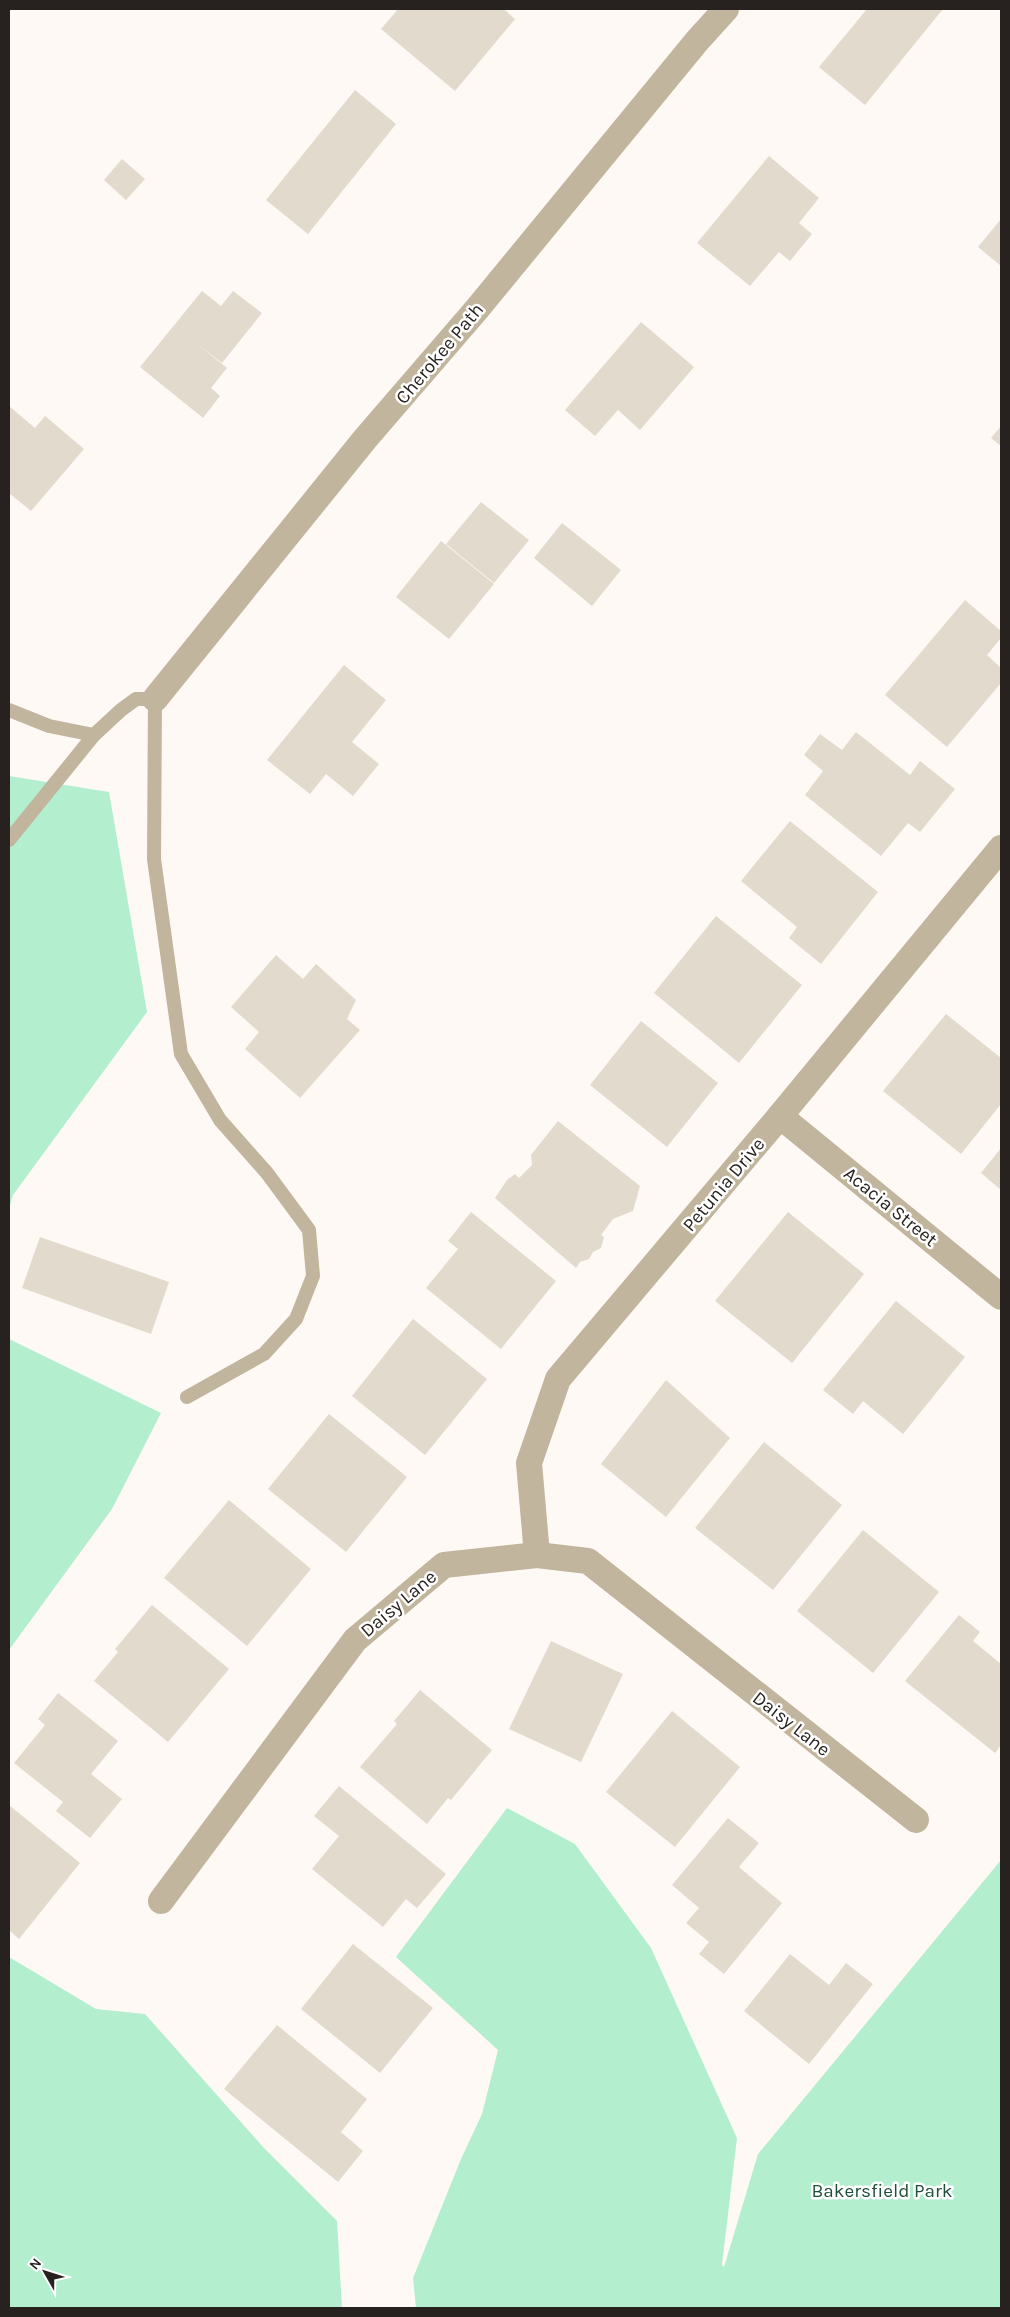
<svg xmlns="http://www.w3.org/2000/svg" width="1010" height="2317" viewBox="0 0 1010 2317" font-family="Karla,sans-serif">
	<rect width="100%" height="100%" fill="#fff9f5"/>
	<g fill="#b3eecf">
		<path d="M9,776L109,792L147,1012L13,1195L9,1209Z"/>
		<path d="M9,1339L161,1413L112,1509L9,1650Z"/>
		<path d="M507,1808L575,1844L651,1948L737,2138L722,2265L724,2267L758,2154L1001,1860V2308H416L413,2278L461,2159L482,2114L498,2050L396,1957Z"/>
		<path d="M9,1957L96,2009L145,2014L264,2148L337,2221L342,2308H9Z"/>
	</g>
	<g fill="#e2dacd">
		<path d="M398,9H504L515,19L455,91L381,29Z"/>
		<path d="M867,9H943L865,105L819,67Z"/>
		<path d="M355,90L396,124L308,234L266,200Z"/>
		<path d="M769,156L819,198L799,223L812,234L790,261L779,252L750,286L697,243Z"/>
		<path d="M122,159L145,179L126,200L104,180Z"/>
		<path d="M1001,219V266L978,247Z"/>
		<path d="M202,291L221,306L233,291L262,313L222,363L196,343L227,368L211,388L220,396L203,418L140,367Z"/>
		<path d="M641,322L694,367L640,430L618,410L595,436L565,410Z"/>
		<path d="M9,406L35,428L45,416L84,449L31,511L9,493Z"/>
		<path d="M1001,426V446L991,438Z"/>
		<path d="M481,502L529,540L494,583L446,544Z"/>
		<path d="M562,523L621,570L592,606L534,558Z"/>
		<path d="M441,541L494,584L449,639L396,597Z"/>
		<path d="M965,600L1001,631V638L987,655L1001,668V683L947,747L885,695Z"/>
		<path d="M344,665L386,700L352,742L379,764L353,796L326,774L310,794L267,760Z"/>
		<path d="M856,732L910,775L920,761L955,789L920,832L908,823L881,856L805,795L823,771L804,755L820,734L842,750Z"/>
		<path d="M790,821L878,892L821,964L789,938L797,927L741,881Z"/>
		<path d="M716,916L802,985L739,1063L654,993Z"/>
		<path d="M276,955L303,979L316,964L356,1000L347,1019L360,1030L300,1098L245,1049L259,1032L231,1007Z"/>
		<path d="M946,1014L1001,1058V1104L961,1154L883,1091Z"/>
		<path d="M641,1021L718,1083L667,1147L590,1085Z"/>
		<path d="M558,1121L640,1186L633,1211L613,1219L601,1235L604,1237L601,1248L593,1252L589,1259L580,1262L576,1268L495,1198L507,1180L515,1174L519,1178L532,1165L531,1155Z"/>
		<path d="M1001,1148V1190L981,1173Z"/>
		<path d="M471,1212L556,1281L501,1349L426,1288L458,1249L448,1241Z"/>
		<path d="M788,1212L864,1274L792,1363L715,1301Z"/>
		<path d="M40,1237L169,1282L151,1334L22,1288Z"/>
		<path d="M896,1301L965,1357L903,1434L863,1401L853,1414L823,1390Z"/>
		<path d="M413,1319L487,1379L425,1455L352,1396Z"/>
		<path d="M666,1380L730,1438L666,1517L601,1464Z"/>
		<path d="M329,1414L407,1477L346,1552L268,1489Z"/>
		<path d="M764,1442L842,1505L773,1590L695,1528Z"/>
		<path d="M229,1500L311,1569L247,1646L164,1578Z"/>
		<path d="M863,1530L939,1592L873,1673L797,1611Z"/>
		<path d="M152,1605L229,1669L168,1742L94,1681L118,1652L115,1649Z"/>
		<path d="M959,1615L980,1632L973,1641L1001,1664V1745L995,1753L905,1681Z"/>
		<path d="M551,1641L623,1674L581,1762L509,1729Z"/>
		<path d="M420,1690L492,1750L451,1800L448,1798L427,1824L360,1767L397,1724L394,1721Z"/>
		<path d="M58,1693L118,1741L91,1774L122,1799L90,1838L56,1811L63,1802L14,1763L45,1725L38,1719Z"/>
		<path d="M672,1711L740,1767L675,1847L606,1792Z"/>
		<path d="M339,1786L446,1874L417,1908L406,1899L383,1927L312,1869L339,1836L314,1816Z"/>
		<path d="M9,1805L80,1863L19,1939L9,1930Z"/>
		<path d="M728,1818L759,1843L739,1867L782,1903L724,1974L699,1954L709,1942L686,1923L699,1908L672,1885Z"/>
		<path d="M353,1944L433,2008L380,2073L301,2009Z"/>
		<path d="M790,1954L829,1985L846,1963L873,1984L809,2064L744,2011Z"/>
		<path d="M277,2025L367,2099L341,2132L363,2151L338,2182L224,2089Z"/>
	</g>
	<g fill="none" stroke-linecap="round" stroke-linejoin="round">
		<g stroke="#c2b59d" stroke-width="14">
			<path d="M9,710L49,726L94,735"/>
			<path d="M9,840L94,735L121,710L136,699H155L154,859L181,1054L220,1120L267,1173L309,1230L313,1276L296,1319L264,1354L187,1397"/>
		</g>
		<g stroke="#c2b59d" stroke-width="26">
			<path d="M155,699L365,439L477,309L697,41L726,9"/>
			<path d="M780,1116L1001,1297"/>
			<path d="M537,1555L529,1463L558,1379L780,1116L1001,848"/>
			<path d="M161,1901L355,1640L444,1565L537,1555L588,1561L916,1820"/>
		</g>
	</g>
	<g text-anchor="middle" stroke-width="5" stroke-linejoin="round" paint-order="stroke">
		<g font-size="19" fill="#27221f" stroke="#fff">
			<text transform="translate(439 353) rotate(-50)" y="7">Cherokee Path</text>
			<text transform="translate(723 1184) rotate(-50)" y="7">Petunia Drive</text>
			<text transform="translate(891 1206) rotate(39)" y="7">Acacia Street</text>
			<text transform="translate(398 1603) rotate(-40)" y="7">Daisy Lane</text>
			<text transform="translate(792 1723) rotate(38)" y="7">Daisy Lane</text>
		</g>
		<g font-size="19" fill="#1e4f39" stroke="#fff">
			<text x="882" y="2197">Bakersfield Park</text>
		</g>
	</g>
	<rect width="1010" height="2317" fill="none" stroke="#27221f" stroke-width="20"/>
	<g transform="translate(45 2272) rotate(309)" stroke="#ffffff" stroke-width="4" paint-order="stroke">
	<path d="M0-4L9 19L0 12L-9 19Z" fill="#27221f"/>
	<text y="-8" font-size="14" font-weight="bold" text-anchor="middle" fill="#27221f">N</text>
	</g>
</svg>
